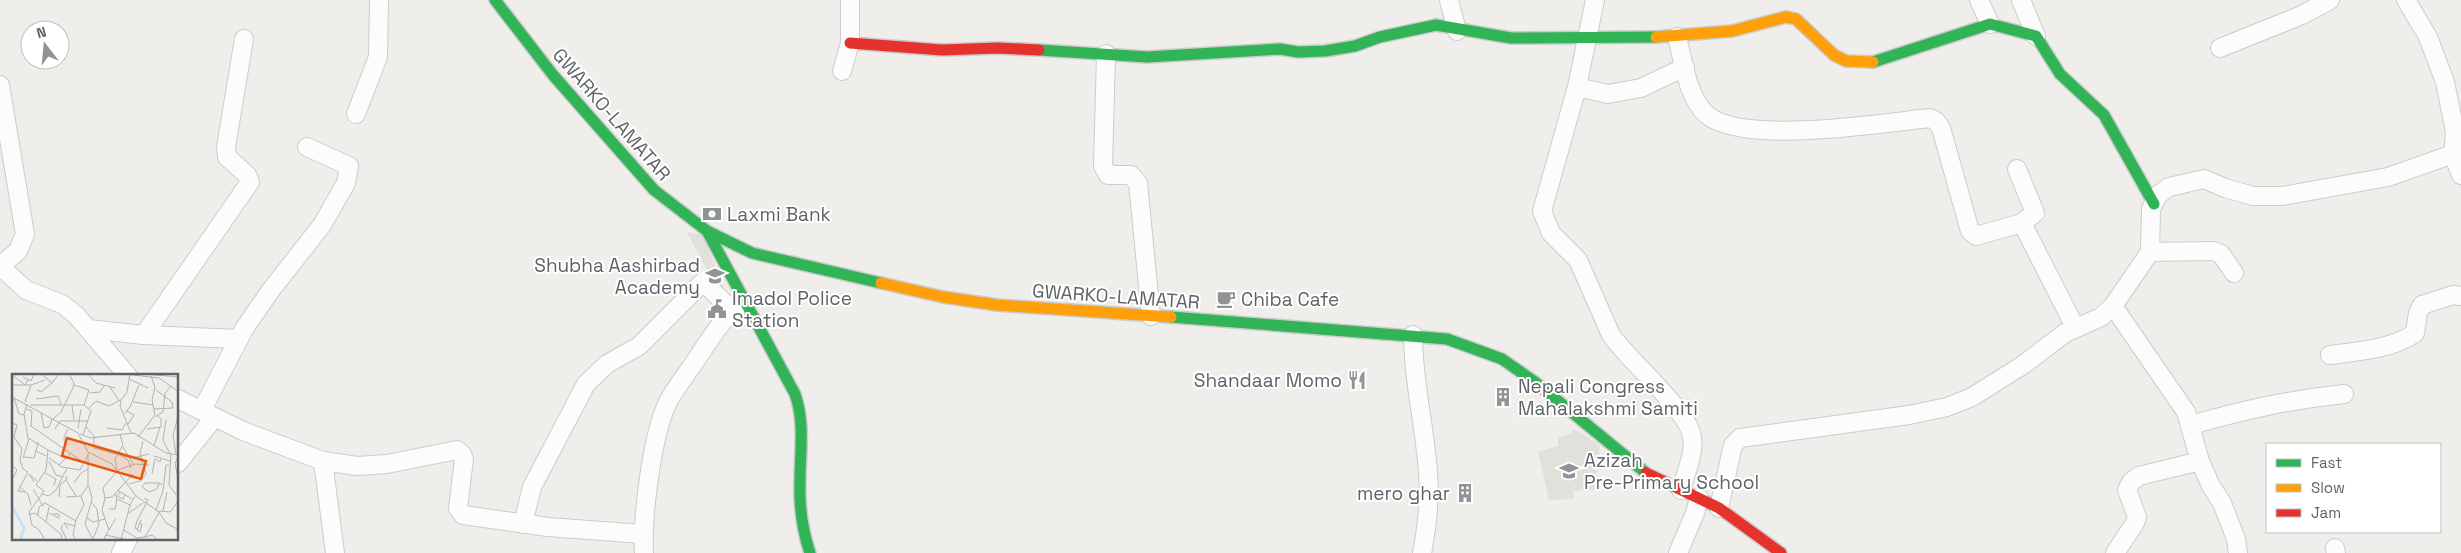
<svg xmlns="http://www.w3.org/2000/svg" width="2461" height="553" viewBox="0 0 2461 553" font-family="'Space Grotesk',sans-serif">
	<rect width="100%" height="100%" fill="#efeeea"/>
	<g fill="#e2e0da">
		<path d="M687,232L703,235L727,297L724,302Z"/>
		<path d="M1572,428L1600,445L1594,490L1573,491L1574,499L1549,500L1538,452L1558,446V437L1572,434Z"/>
	</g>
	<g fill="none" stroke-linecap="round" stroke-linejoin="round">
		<g stroke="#cbcccc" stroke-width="20">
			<g id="street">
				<path d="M1449,0L1457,31"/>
				<path d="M1595,0L1577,87L1542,211L1551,233L1578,260L1611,335C1628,360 1689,411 1692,437C1695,454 1685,474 1681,490"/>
				<path d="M1979,0L1990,24"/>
				<path d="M2021,0L2036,36"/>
				<path d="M2406,0L2428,37L2445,82L2455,132L2453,154L2461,175"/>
				<path d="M1677,37C1683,60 1687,96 1706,114C1741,146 1882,123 1930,118L1936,121L1941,128L1970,231L1976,236L2022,223L2075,327"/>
				<path d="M2220,48L2302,15L2330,0"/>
				<path d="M1106,54L1103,166L1108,175H1131L1138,183L1151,316"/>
				<path d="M842,71L850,43V0"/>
				<path d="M0,85L25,234L18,251L0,266"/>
				<path d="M1577,87L1608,94L1641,88L1685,67"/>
				<path d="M356,114L378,57L379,0"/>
				<path d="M2017,169L2035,213L2022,223"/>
				<path d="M2150,252L2213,251L2221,254L2234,273"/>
				<path d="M0,266L26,290L62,304L76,315L128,376"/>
				<path d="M2113,306L2186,412L2200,461L2211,486L2222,503L2236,539L2238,553"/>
				<path d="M88,329L144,335L239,339"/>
				<path d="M144,335L250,182L247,175L227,157L226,147L244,39"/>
				<path d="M1413,335C1413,382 1425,426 1428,473C1430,499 1427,527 1422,553"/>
				<path d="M2330,355C2359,351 2390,350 2415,333L2418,313L2422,305L2453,295L2461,296"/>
				<path d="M178,399L243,431L323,461L357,466L387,464L457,450L462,454L464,459L458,508L463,515L548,527L643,534"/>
				<path d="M202,410L244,329L271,290L322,225L346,183L349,166L307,147"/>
				<path d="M2191,425C2244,410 2288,400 2344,394"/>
				<path d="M323,461L335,553"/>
				<path d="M178,463L214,418"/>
				<path d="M1719,508L1733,445L1740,438L1909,415L1947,407L1972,397L2023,365L2065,333L2101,317L2113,306L2150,252L2151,209L2158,195L2169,187L2204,179L2225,188L2253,196H2283L2388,177L2453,154L2461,148"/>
				<path d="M523,524L532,487L586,384L607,364L639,346L703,282L732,310"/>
				<path d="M2335,548L2336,553"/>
				<path d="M121,553L128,539"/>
				<path d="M644,553C642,517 652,434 668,402C677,385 690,370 700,354C712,336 724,316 742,304"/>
				<path d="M1678,553L1695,513L1699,498"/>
				<path d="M2115,553L2135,523L2137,517L2127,490L2131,482L2139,476L2200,461"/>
			</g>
		</g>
		<g stroke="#cacacb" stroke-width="14">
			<g id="fast">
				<path d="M495,0L553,75L654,190L707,231L752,253L881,283"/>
				<path d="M1039,50L1147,57L1280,49L1298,52L1325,51L1355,46L1380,37L1436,25L1511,38L1656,37"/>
				<path d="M1873,62L1990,24L2036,36L2060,74L2104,115L2154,204"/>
				<path d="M707,231L795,394C805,422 800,452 800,481C799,506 802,529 810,553"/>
				<path d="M1171,317L1447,339L1502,359L1535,382L1646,473"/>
			</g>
		</g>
		<g stroke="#cacacb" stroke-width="14">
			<g id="slow">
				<path d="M1656,37L1732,31L1786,17L1796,19L1834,55L1846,61L1873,62"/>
				<path d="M881,283L943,297L997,305L1171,317"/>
			</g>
		</g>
		<g stroke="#cacacb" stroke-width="14">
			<g id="jam">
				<path d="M850,43L942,50L998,48L1039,50"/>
				<path d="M1646,473L1719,508L1781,553"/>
			</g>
		</g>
		<use href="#street" stroke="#fdfcfc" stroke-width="18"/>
		<use href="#fast" stroke="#30b455" stroke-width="11"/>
		<use href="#slow" stroke="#ff9f0a" stroke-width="11"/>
		<use href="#jam" stroke="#e5322d" stroke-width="11"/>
	</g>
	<defs>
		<g id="bank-bare" transform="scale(1.5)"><path d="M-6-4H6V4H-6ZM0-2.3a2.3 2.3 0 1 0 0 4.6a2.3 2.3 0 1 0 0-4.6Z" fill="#919496" stroke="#fff" stroke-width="2.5" paint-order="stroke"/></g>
		<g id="school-bare" transform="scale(1.5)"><path d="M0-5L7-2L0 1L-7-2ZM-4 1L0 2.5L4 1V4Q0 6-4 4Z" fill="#919496" stroke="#fff" stroke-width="2.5" paint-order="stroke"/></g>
		<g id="cafe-bare" transform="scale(1.5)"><path d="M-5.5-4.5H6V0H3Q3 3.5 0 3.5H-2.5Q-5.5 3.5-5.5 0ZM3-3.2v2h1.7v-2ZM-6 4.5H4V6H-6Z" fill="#919496" stroke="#fff" stroke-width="2.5" paint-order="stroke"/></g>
		<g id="civic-bare" transform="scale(1.5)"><path d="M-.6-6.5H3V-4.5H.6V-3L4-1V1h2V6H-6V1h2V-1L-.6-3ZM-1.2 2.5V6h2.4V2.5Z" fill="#919496" stroke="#fff" stroke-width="2.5" paint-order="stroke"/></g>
		<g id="restaurant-bare" transform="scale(1.5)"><path d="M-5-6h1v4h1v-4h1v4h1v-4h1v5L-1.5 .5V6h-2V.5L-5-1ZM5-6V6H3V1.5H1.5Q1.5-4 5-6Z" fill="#919496" stroke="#fff" stroke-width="2.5" paint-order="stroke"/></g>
		<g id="building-bare" transform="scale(1.5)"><path d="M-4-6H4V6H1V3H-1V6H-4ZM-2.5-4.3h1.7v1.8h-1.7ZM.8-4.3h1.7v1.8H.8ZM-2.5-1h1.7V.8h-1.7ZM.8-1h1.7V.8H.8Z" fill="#919496" stroke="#fff" stroke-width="2.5" paint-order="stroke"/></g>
	</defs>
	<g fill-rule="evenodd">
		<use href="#bank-bare" x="712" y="214"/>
		<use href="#school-bare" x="715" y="276"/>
		<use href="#cafe-bare" x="1226" y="299"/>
		<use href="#civic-bare" x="717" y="309"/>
		<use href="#restaurant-bare" x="1357" y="380"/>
		<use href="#building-bare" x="1503" y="397"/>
		<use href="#school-bare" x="1569" y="471"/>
		<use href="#building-bare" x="1465" y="493"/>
	</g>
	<g text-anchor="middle" stroke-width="4" stroke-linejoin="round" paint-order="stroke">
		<g font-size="19" fill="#5f6368" stroke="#fff">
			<text transform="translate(612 114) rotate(49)" y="7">GWARKO-LAMATAR</text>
			<text transform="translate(1116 296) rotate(4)" y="7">GWARKO-LAMATAR</text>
		</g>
		<g font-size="19" fill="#5f6368" stroke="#fff" text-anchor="start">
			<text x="727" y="221">Laxmi Bank</text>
			<text x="700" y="272" text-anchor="end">Shubha Aashirbad<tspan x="700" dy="22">Academy</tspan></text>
			<text x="732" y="305">Imadol Police<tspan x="732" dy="22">Station</tspan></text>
			<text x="1241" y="306">Chiba Cafe</text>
			<text x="1342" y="387" text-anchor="end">Shandaar Momo</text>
			<text x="1518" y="393">Nepali Congress<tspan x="1518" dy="22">Mahalakshmi Samiti</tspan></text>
			<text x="1584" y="467">Azizah<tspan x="1584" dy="22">Pre-Primary School</tspan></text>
			<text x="1450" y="500" text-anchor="end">mero ghar</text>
		</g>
	</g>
	<g transform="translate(12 374)">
		<rect width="166" height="166" fill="#efeeea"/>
		<path fill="none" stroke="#bfe0f9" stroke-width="2.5" d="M0,132L12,154L8,166"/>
		<path fill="none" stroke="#b1b2b2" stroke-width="1" d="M29,0L40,9L47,0M76,0L84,9L103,14M113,0L147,4L167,18M131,0L167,3M0,1L13,11L16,6M11,3L19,7L22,0M117,5L136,14M0,11H19M62,11L77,16L72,31M98,13L107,27M25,16L29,18L40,9M78,19L88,18L92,12M0,23L66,59L76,78L100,90L124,122L147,138L154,149L167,156M2,24L7,40L12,41M24,25L46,22L49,30M109,26L108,32L119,59M13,28L19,11L33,6M121,28L141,31M15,30L12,40L16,64M18,31H72M60,31L62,46M77,34L84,27L97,32L110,25L115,18L118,0M14,35L20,37L19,53M142,35L161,34L160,28L144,16M115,37L122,41L116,50M29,39L32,54L37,53L40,45M113,39L118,33L127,11M143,43L151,38L153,19L159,12M41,45L49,38L61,14L62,9L57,0M154,46L151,66L158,80M0,49L5,51L2,63L10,75L8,86L11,95L16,98L6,117L13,118M19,52L71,88M74,53L82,62V74M66,54L69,35M95,54L110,56L114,49M43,55L48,47H75M135,55L149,53V45L146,42M68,60L78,64L122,59L154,79L167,81M71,61L79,37L72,31M126,63L143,41L140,26L143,13L139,2M16,64L36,76L34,96L24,111L32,117L17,138L20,151L27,156L33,166M26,68L24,77L34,82M142,72L148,53M53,73L52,63L56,55M111,73L122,91M82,74L119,84M36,76L53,84M159,80L157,111L164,121M164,80L161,62L167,38M108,81L116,86L119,94M142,82L158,87M167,82L163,89L167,110M12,83L22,84L24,77M11,84L17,65M37,84L50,93L68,96L76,81M120,84L137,80M37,87L44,101L51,103M0,91L5,96L0,106M47,91L58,80M105,95L103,85L111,71L108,61M106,96L123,90L137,91M33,99L44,105L42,111M140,100L143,85L148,88L149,85M54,106L64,122M22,108L17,100L25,107M62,109L69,99L76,95M147,109L145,115L137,118L130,113L133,109H147L150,111M117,110L128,107L134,100L128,79L131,67M77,112L80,125L73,150L81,166M8,113L16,120L19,131M21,115L31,132M105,116L120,125M108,118L105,122L111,125L113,121M30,120L37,122L44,116L55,94M103,120L105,125L118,131M47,123L48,111L55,105L54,102M54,123L69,122M93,124L100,123L121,100M79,128L85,135L87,150L81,165M37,133L34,148L49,160L50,166M97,135H103L105,125M144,136L151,117L154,91H157M151,137L155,118M37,139L47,144V140H41M117,139L131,129M18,140L23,139L34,148M26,141L27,133L33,129L64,147M75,144L81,148L93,145M128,149L130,150L128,158L125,156L129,146M51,151L49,154L55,166M56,155L52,149L63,152M125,155L123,154L125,147L136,126L132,124M97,156L90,136L93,124L91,114L105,97M112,156L126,165M94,161L116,166M133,163L140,161L146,166M125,164L133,163L148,137L158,138L167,126M64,166L61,161L64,146L72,131L69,122L76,112V79M91,166L104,144M109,166L118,131L123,122"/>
		<path fill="#e8590c" fill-opacity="0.15" stroke="#e8590c" stroke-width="2.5" d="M55,64L134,87L129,105L50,82Z"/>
		<rect width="166" height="166" fill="none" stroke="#5f6368" stroke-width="2.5"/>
	</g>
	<rect x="2266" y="443" width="175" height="90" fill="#ffffff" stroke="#bfc1c3"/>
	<rect x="2276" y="459" width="25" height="8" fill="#30b455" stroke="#bfc1c3"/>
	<text x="2311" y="468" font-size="15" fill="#5f6368">Fast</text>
	<rect x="2276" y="484" width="25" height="8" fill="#ff9f0a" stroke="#bfc1c3"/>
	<text x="2311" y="493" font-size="15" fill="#5f6368">Slow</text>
	<rect x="2276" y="509" width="25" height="8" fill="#e5322d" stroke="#bfc1c3"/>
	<text x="2311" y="518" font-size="15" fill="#5f6368">Jam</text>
	<g transform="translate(45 45) rotate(344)"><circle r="24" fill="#ffffff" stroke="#bfc1c3"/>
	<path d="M0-4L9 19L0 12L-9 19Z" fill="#919496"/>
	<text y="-8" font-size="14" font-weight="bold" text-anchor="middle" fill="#5f6368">N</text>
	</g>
</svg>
